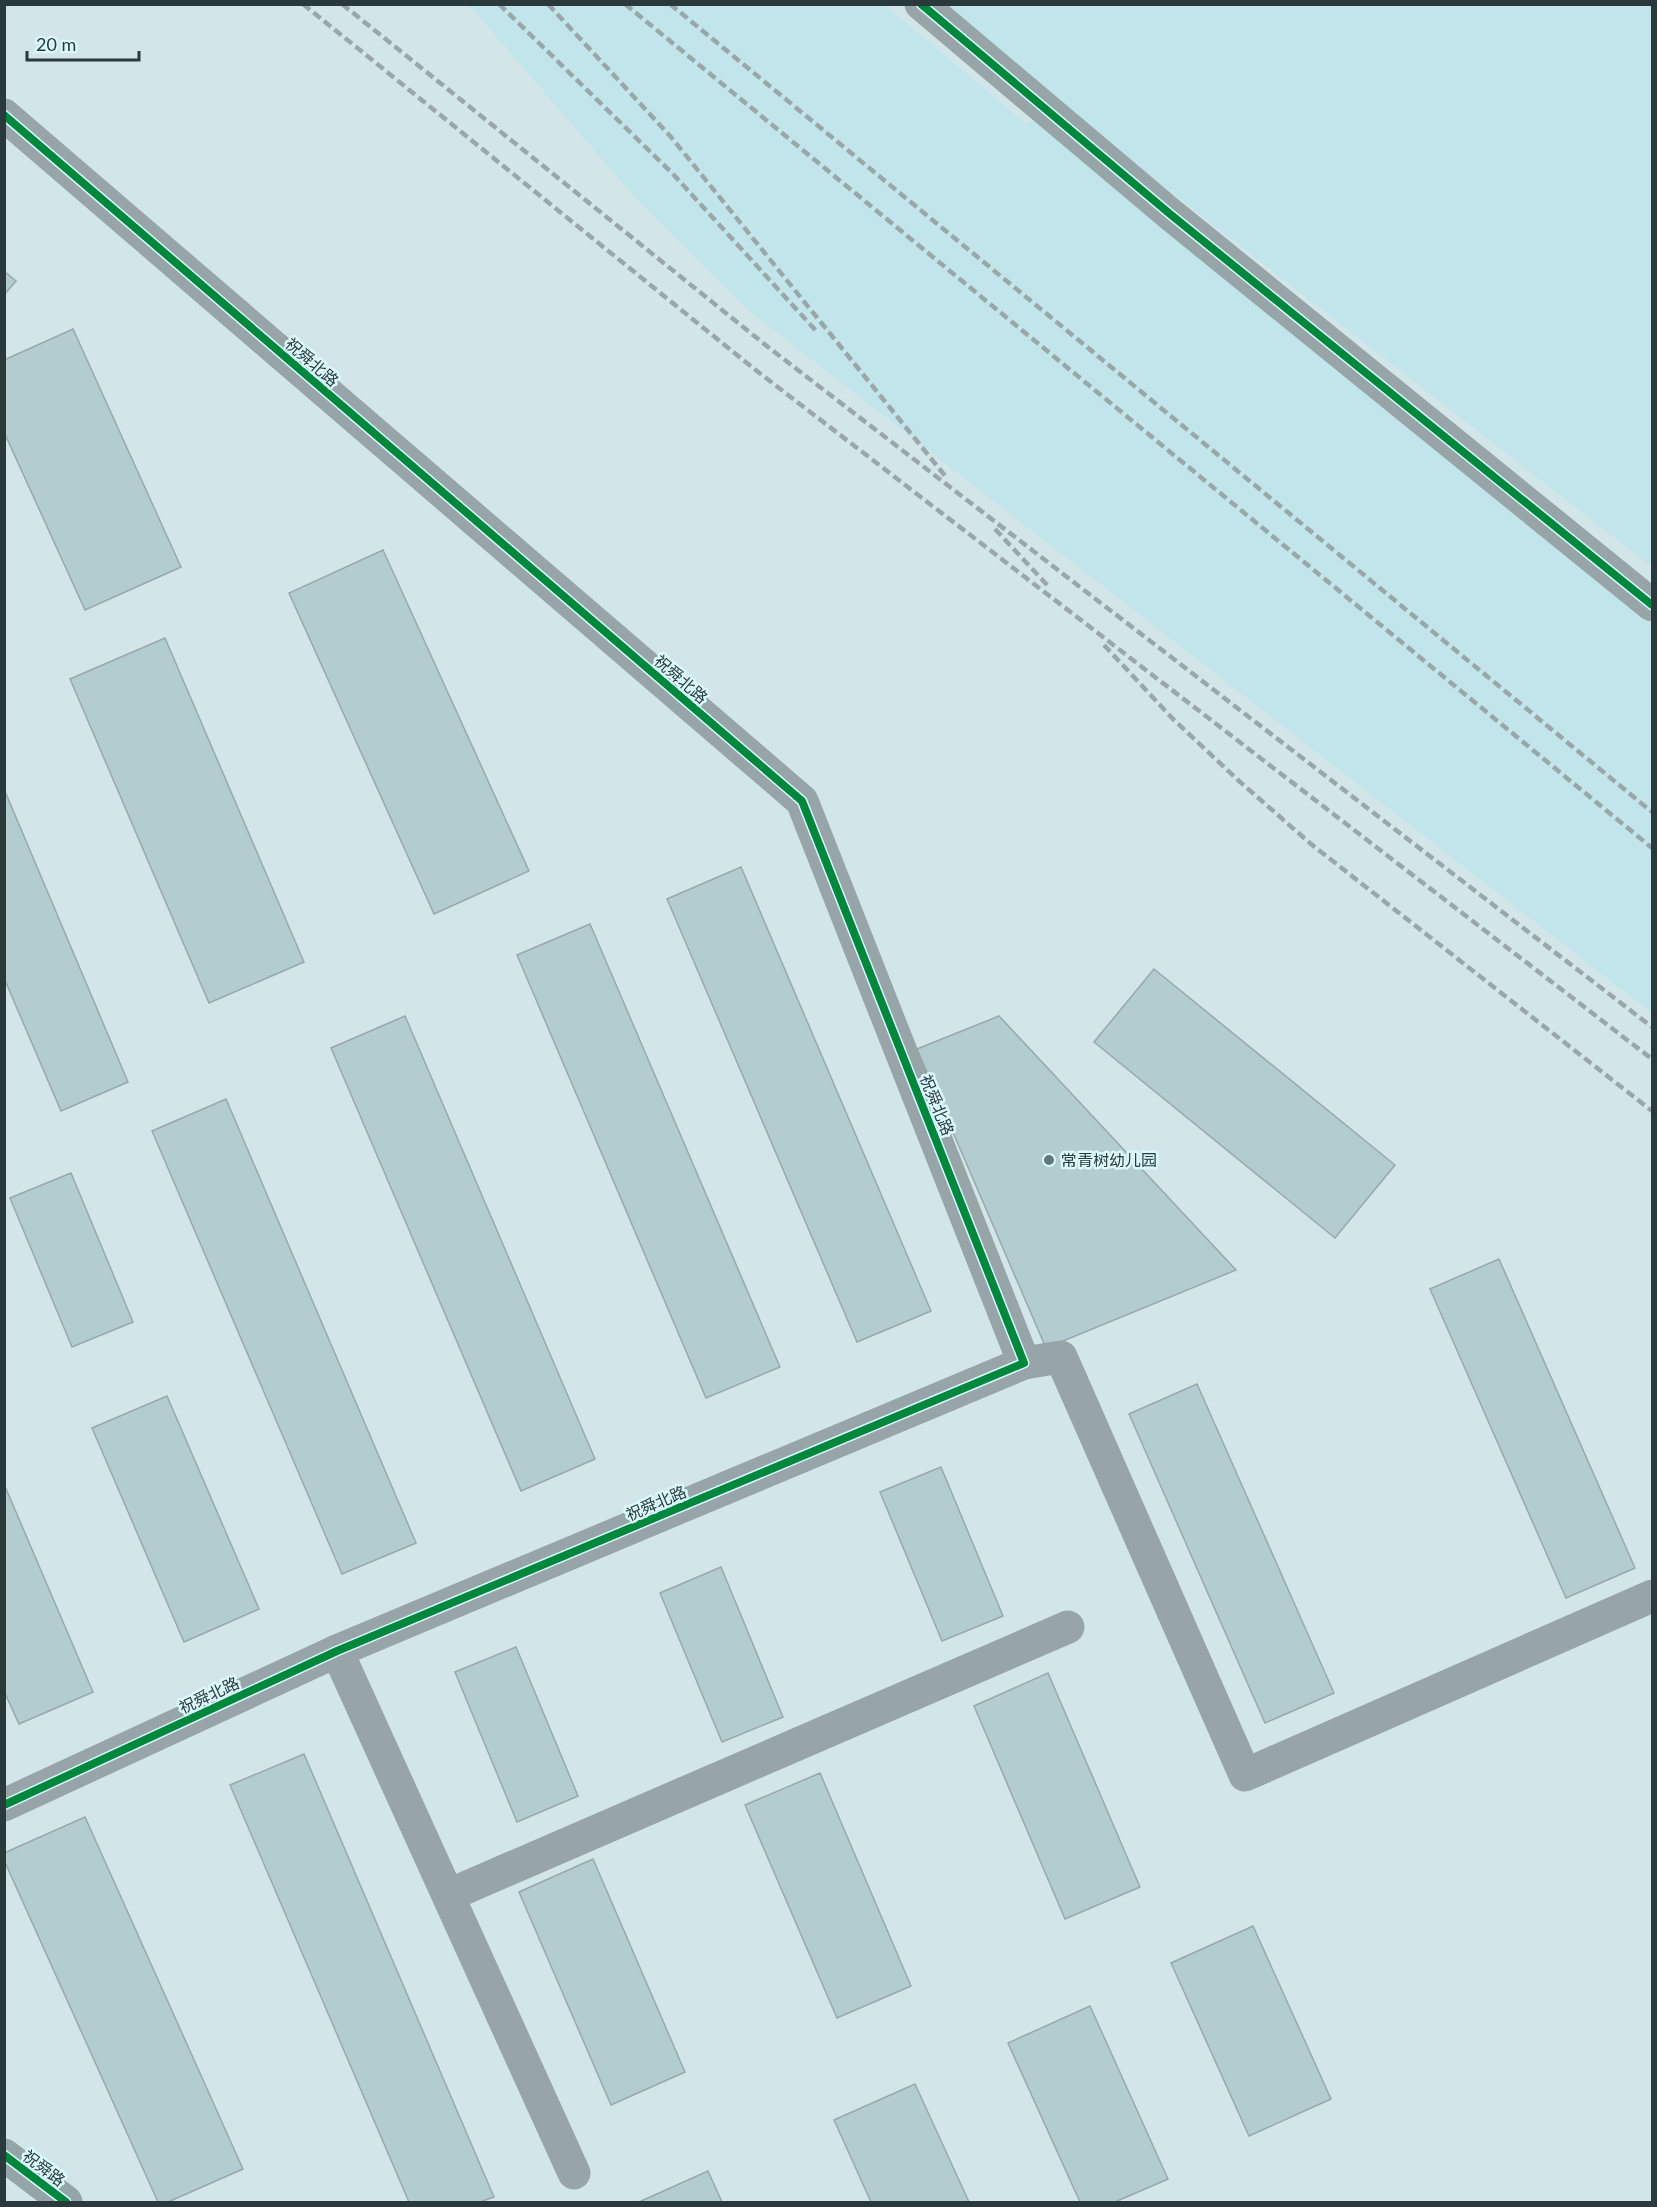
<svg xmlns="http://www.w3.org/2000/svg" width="1657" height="2207" viewBox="0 0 1657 2207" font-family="Lato,'Noto Sans SC',sans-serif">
	<rect width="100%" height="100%" fill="#d2e6ea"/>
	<g fill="#c2e5ec">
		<path d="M465,5H885L1025,123L1044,118L1652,625V1013L749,311L637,200L475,12Z"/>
		<path d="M931,5H1652V567Z"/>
	</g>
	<g fill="#b3ccd0" stroke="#98a8ab" stroke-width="1.5">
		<path d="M4,271L16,281L4,295Z"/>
		<path d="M73,329L181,567L85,610L4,432V360Z"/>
		<path d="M383,550L529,871L434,914L289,593Z"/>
		<path d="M165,638L304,962L209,1003L70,679Z"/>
		<path d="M4,789L128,1082L61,1111L4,978Z"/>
		<path d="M741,867L931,1311L857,1342L667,899Z"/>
		<path d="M590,924L780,1367L706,1398L517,955Z"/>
		<path d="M1154,969L1395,1165L1335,1238L1094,1042Z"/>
		<path d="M405,1016L595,1459L521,1491L331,1048Z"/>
		<path d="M999,1016L1236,1270L1046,1348L917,1049Z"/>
		<path d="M226,1099L416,1543L342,1574L152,1131Z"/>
		<path d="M71,1173L133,1322L72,1347L10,1198Z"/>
		<path d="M1499,1259L1635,1568L1566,1598L1430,1289Z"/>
		<path d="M1197,1384L1334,1693L1265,1723L1129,1414Z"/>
		<path d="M167,1396L259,1609L184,1642L92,1428Z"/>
		<path d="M941,1467L1003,1616L942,1641L880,1492Z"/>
		<path d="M4,1484L93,1692L19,1724L4,1691Z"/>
		<path d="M721,1567L783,1717L722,1742L660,1593Z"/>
		<path d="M516,1647L578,1796L517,1822L455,1672Z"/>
		<path d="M1048,1673L1140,1887L1065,1919L974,1706Z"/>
		<path d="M304,1754L494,2197L480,2202H409L230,1785Z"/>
		<path d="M820,1773L911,1986L837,2018L745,1805Z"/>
		<path d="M85,1817L243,2169L168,2202H158L4,1860V1853Z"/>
		<path d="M593,1859L685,2072L611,2105L519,1892Z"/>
		<path d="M1253,1926L1331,2099L1249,2136L1171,1963Z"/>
		<path d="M1090,2006L1168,2179L1115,2202H1080L1008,2043Z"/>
		<path d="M915,2084L969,2202H871L834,2120Z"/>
		<path d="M708,2171L722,2202H639Z"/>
	</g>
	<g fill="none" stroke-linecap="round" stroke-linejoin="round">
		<g stroke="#97a5a8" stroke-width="33">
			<path d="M921,4L1170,214L1652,605"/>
			<path d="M4,115L802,801L1024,1363L337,1651L4,1805"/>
			<path d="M1024,1363L1061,1357L1245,1775L1652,1596"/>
			<path d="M337,1651L574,2173"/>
			<path d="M449,1895L1068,1627"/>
		</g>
		<path stroke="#95a5a7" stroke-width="33" d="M4,2155L66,2202"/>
		<g stroke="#9aa7a9" stroke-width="4.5" stroke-dasharray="9 4.5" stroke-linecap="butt">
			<path d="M303,4L753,368L1652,1059"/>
			<path d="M342,4L768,347L1652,1027"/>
			<path d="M499,4L673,174L818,333"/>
			<path d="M548,4L671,137L946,477"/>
			<path d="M625,4L1652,848"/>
			<path d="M670,4L1652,812"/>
			<path d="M995,529L1050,588"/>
			<path d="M1104,645L1173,719L1239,781L1311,844L1652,1111"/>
		</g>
		<g stroke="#daf9fe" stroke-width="11">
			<g id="cycleway">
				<path d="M921,4L1170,214L1652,605"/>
				<path d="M4,115L802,801L1024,1363L337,1651L4,1805"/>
				<path d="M4,2155L66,2202"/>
			</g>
		</g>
		<use href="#cycleway" stroke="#00873e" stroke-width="8"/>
	</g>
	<circle fill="#657678" stroke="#daf9fe" stroke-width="2" cx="1049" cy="1160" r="6"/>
	<g text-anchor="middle" stroke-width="5" stroke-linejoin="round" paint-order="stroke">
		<g font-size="16" fill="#2a393b" stroke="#daf9fe">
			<text transform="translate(312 362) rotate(41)" y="6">祝舜北路</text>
			<text transform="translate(681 679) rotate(41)" y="6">祝舜北路</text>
			<text transform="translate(937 1105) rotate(68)" y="6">祝舜北路</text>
			<text transform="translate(656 1503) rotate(-23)" y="6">祝舜北路</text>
			<text transform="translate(209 1695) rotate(-25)" y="6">祝舜北路</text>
			<text transform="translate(44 2168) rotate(37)" y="6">祝舜路</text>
		</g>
		<g font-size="16" fill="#2a393b" stroke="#daf9fe" text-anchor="start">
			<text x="1061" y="1166">常青树幼儿园</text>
		</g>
	</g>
	<rect width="1657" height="2207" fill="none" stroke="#2a393b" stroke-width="12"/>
	<path d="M27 51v9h112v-9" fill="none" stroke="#2a393b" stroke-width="3"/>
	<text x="36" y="51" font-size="18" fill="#2a393b" stroke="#daf9fe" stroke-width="4.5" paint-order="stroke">20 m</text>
</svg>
